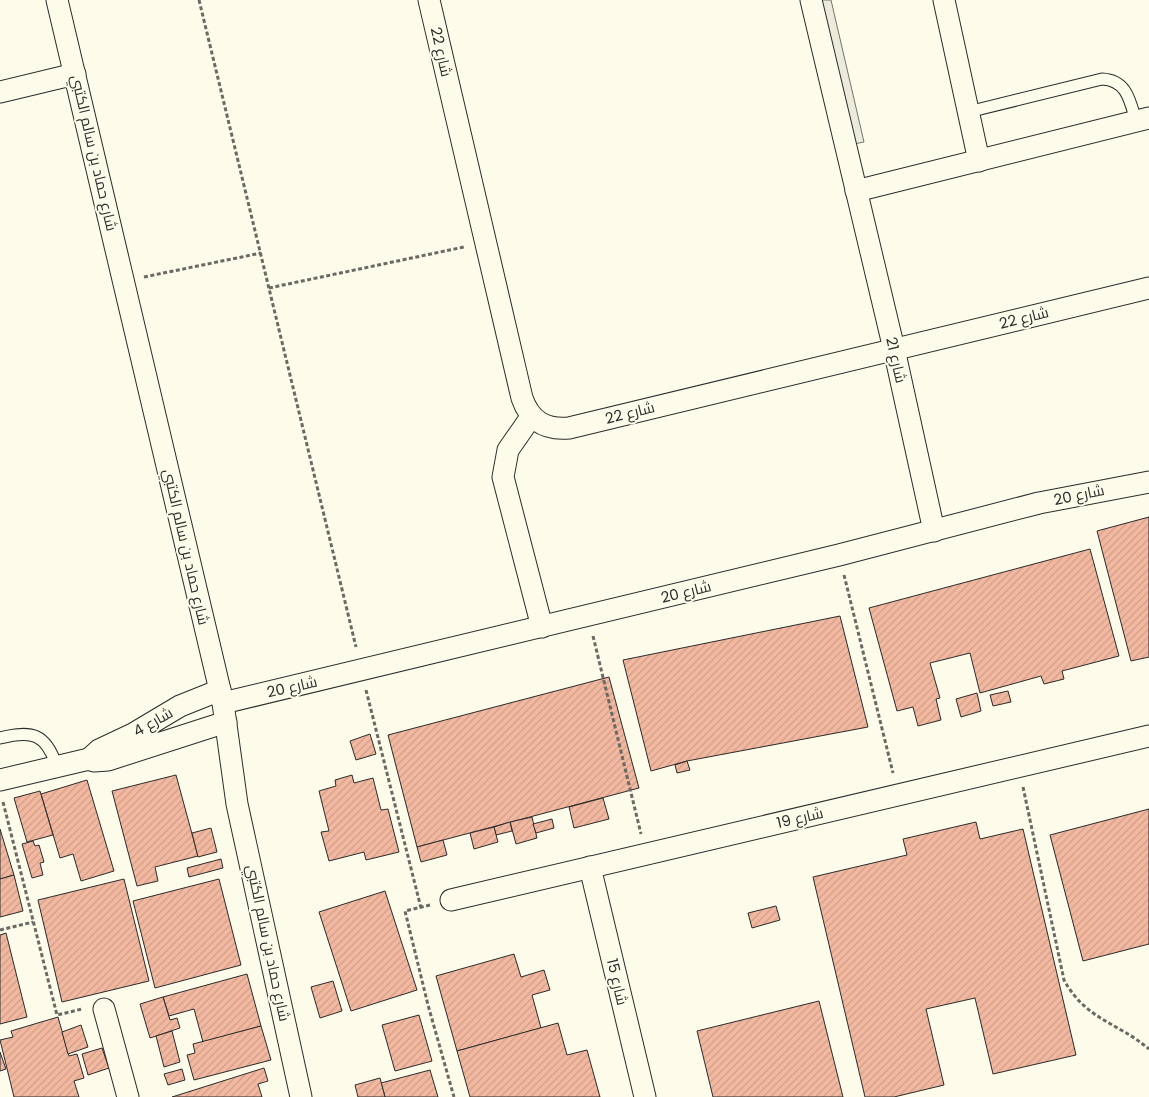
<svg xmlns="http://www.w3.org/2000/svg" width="1149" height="1097" viewBox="0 0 1149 1097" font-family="Poppins,Cairo,sans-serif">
	<defs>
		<pattern id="building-hatch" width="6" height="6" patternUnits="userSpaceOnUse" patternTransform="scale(1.25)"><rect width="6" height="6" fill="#f2b8a0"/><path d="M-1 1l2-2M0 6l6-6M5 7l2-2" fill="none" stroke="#d09e8a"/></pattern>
	</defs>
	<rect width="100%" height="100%" fill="#fdfbea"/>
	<path fill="#eceadb" stroke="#74746e" d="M810,0H831L864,142L844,146Z"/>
	<g fill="url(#building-hatch)" stroke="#2b2b2b">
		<path d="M1149,517V657L1131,661L1097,531Z"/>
		<path d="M1090,549L1119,656L1062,671L1064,679L1044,684L1041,676L980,693L970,653L930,663L940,698L936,699L941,720L918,726L913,707L897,711L869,608Z"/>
		<path d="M840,616L868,727L687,761L651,771L623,660Z"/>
		<path d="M609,677L639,788L417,847L388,735Z"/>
		<path d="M1008,691L1011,702L993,706L990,695Z"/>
		<path d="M977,693L981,711L961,717L956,699Z"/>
		<path d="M370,734L376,754L356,760L350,741Z"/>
		<path d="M687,761L690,770L677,773L675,765Z"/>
		<path d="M176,775L198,856L155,867L158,881L137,886L112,791Z"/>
		<path d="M352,775L354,783L373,778L381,810L388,809L399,852L366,860L364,852L329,861L321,832L329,831L319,791L336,786L335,780Z"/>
		<path d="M87,780L114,871L81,881L73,854L60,858L41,794Z"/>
		<path d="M40,791L53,835L27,842L14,798Z"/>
		<path d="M603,798L609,819L574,828L569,807Z"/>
		<path d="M1149,809V944L1083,961L1050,835Z"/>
		<path d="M532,817L537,838L516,844L510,822Z"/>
		<path d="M552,819L554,828L536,833L533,824Z"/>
		<path d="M510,822L512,831L496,835L494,827Z"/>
		<path d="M976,822L980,839L1023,829L1076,1055L993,1074L975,998L926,1009L944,1085L894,1097H865L813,877L907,855L903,839Z"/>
		<path d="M494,827L498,842L474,849L470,833Z"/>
		<path d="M211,828L217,852L198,857L192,833Z"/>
		<path d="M0,829L14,875L0,879Z"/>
		<path d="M443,840L447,855L421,862L417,847Z"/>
		<path d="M33,841L35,846L39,845L44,862L40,863L43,875L32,878L22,844Z"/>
		<path d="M221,859L223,868L189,877L187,868Z"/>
		<path d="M14,875L23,911L0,917V879Z"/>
		<path d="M124,879L149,981L62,1002L38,900Z"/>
		<path d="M219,879L241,965L155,988L133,901Z"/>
		<path d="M385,891L417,990L351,1011L319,912Z"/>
		<path d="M776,906L780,920L752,928L748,913Z"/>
		<path d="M6,933L27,1017L0,1024V935Z"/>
		<path d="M514,954L521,977L544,970L550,990L532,995L541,1028L457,1051L436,976Z"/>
		<path d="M247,974L261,1026L203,1042L194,1009L169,1016L163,997Z"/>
		<path d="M333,981L342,1011L320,1018L311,987Z"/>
		<path d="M163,997L170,1020L177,1018L180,1028L150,1038L140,1004Z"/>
		<path d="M819,1001L843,1097H713L697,1031Z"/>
		<path d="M419,1015L432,1061L395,1071L382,1025Z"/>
		<path d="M58,1017L69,1056L77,1054L84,1078L74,1081L79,1097H14L0,1040L13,1037L11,1031Z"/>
		<path d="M558,1023L567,1055L587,1050L600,1097H470L457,1051Z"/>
		<path d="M81,1025L88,1047L68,1054L62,1032Z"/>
		<path d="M261,1026L271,1060L194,1080L187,1055L195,1053L193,1044Z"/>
		<path d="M172,1031L180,1062L164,1067L156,1036Z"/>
		<path d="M102,1048L109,1068L88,1075L82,1054Z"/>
		<path d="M0,1052L6,1069L0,1071Z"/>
		<path d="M264,1068L268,1081L258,1084L262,1097H172Z"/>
		<path d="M182,1069L185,1080L168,1085L164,1074Z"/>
		<path d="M430,1070L438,1097H385L381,1083Z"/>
		<path d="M380,1078L385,1097H358L355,1085Z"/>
	</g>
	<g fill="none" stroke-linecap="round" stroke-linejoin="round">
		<g stroke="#2b2b2b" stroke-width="13">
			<g id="lane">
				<path d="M968,112L1102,79C1127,80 1130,101 1136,121"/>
				<path d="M0,738C32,730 46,733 57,767"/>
			</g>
		</g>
		<g stroke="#2b2b2b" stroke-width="23">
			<g id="street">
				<path d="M57,0L223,703L237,804L301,1097"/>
				<path d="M429,0L522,398C530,421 545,430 569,428L1149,288"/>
				<path d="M811,0L894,349L934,531"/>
				<path d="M944,0L979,161"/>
				<path d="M0,92L75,74"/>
				<path d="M856,191L1149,118"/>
				<path d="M531,417L508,450L503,477L542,627"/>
				<path d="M223,703L839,555L1039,503L1149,482"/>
				<path d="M89,759L99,750L133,734L180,706L220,690"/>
				<path d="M0,780L89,759L94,761L108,760L226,722"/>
				<path d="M590,867L645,1097"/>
				<path d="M451,900L1149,736"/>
				<path d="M104,1009L128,1097"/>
			</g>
		</g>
		<g stroke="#6a6964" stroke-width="3" stroke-dasharray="4 2.5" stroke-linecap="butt">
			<path d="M199,0L356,647"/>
			<path d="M144,277L261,253"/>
			<path d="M269,288L464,247"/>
			<path d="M844,575L893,773"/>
			<path d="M593,636L641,834"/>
			<path d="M366,690L421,908"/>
			<path d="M1023,787L1064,980C1086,1020 1117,1022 1149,1049"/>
			<path d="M3,802L57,1015L82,1009"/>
			<path d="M430,905L405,911L428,1005L454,1097"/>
			<path d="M0,930L33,922"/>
		</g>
		<use href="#lane" stroke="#fdfbea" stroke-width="11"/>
		<use href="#street" stroke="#fdfbea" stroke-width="21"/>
	</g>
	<g text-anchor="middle" stroke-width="4" stroke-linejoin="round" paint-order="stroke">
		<g font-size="15" fill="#2b2b2b" stroke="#fdfbea">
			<text transform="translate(441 52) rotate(77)" y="5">شارع 22</text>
			<text transform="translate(94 153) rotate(77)" y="5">شارع حماد بن سالم الكتبي</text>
			<text transform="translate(1024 318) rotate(-14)" y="5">شارع 22</text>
			<text transform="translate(896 360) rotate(77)" y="5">شارع 21</text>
			<text transform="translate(630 413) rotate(-14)" y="5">شارع 22</text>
			<text transform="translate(1079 495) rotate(-12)" y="5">شارع 20</text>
			<text transform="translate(186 547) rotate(77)" y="5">شارع حماد بن سالم الكتبي</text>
			<text transform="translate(686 592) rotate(-14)" y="5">شارع 20</text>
			<text transform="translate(292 687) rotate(-13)" y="5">شارع 20</text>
			<text transform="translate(153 722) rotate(-30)" y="5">شارع 4</text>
			<text transform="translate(800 818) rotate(-13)" y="5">شارع 19</text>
			<text transform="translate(268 943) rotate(78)" y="5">شارع حماد بن سالم الكتبي</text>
			<text transform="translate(617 982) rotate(77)" y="5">شارع 15</text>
		</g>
	</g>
</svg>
